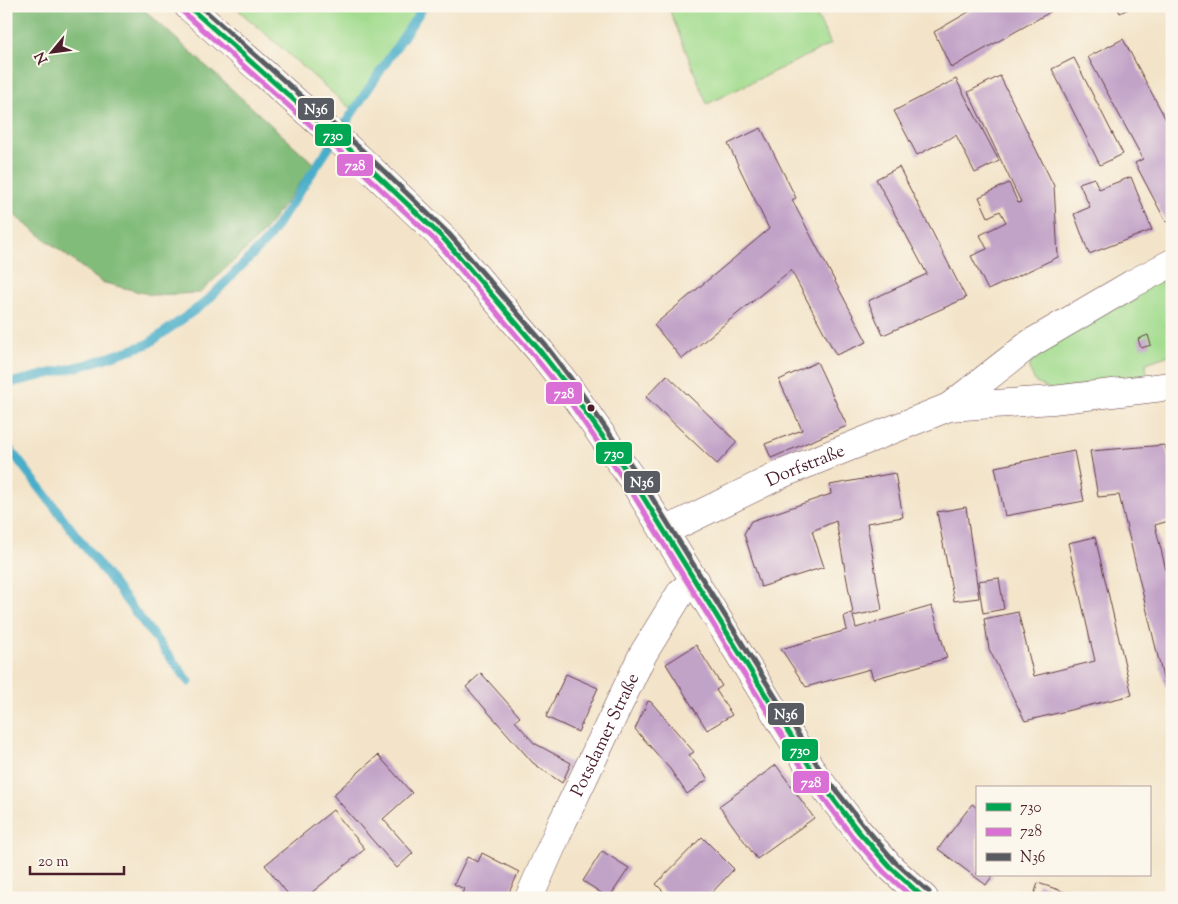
<svg xmlns="http://www.w3.org/2000/svg" width="1178" height="904" viewBox="0 0 1178 904" font-family="'Sorts Mill Goudy',serif">
	<rect width="100%" height="100%" fill="#fbf7ec"/>
	<filter id="ink" filterUnits="userSpaceOnUse"><feTurbulence type="fractalNoise" baseFrequency=".02" numOctaves="2"/><feDisplacementMap in="SourceGraphic" scale="10" xChannelSelector="R" yChannelSelector="G"/><feConvolveMatrix kernelMatrix="1 2 1 2 8 2 1 2 1" color-interpolation-filters="sRGB"/></filter>
	<filter id="wash" filterUnits="userSpaceOnUse"><feTurbulence type="fractalNoise" baseFrequency=".0096" numOctaves="4" result="noise"/><feDisplacementMap in="SourceGraphic" scale="20" xChannelSelector="R" yChannelSelector="G"/><feGaussianBlur stdDeviation="1.12" result="paint"/><feColorMatrix in="noise" values="0 0 0 0 0 0 0 0 0 0 0 0 0 0 0 0 0 1.4 0 .05"/><feComposite in="paint" operator="in"/></filter>
	<g filter="url(#wash)">
		<rect width="100%" height="100%" fill="#f3e4c9"/>
		<g fill="#a3dc8f" stroke="#767e5d">
			<path d="M234,6H422L352,110Z"/>
			<path d="M668,6H812L831,44L707,104Z"/>
			<path d="M1172,274V354L1146,363L1147,376L1052,390L1036,383L1029,369L1034,351Z"/>
		</g>
		<path fill="#82bc7a" stroke="#666e52" d="M6,6H140L314,164L262,234L200,293L152,295L101,282L6,209Z"/>
		<g fill="none" stroke-linecap="round" stroke-linejoin="round">
			<g stroke="#49aec9" stroke-width="9">
				<path d="M6,384L85,365L148,344L206,302L267,240L424,6"/>
				<path d="M6,444L189,682"/>
			</g>
		</g>
		<g id="blocks">
			<g fill="#c2a3c8">
				<path d="M979,6H1049L1052,11L951,68L934,32Z"/>
				<path d="M1117,6H1134L1120,13Z"/>
				<path d="M1123,39L1172,131V220L1166,222L1135,163L1143,159L1088,57Z"/>
				<path d="M1074,58L1123,154L1100,165L1052,69Z"/>
				<path d="M1000,76L1054,186L1058,257L988,290L971,256L987,249L980,235L1006,222L1000,211L988,217L979,197L1009,183L1018,203L1021,202L968,92Z"/>
				<path d="M956,79L999,161L975,173L956,135L917,155L894,111Z"/>
				<path d="M761,128L796,198L792,200L867,342L836,355L791,270L682,359L654,325L769,229L728,144Z"/>
				<path d="M899,167L966,298L883,335L868,301L927,274L876,179Z"/>
				<path d="M1131,177L1152,230L1089,254L1074,214L1090,207L1079,183L1094,178L1099,189Z"/>
				<path d="M1148,335L1151,345L1141,348L1138,339Z"/>
				<path d="M817,362L847,426L771,458L765,444L802,430L779,380Z"/>
				<path d="M667,375L737,442L717,464L646,397Z"/>
				<path d="M1165,445L1172,472V520L1155,525L1172,595V685L1165,686L1119,495L1098,497L1090,451Z"/>
				<path d="M1074,451L1084,501L1005,516L995,467Z"/>
				<path d="M895,473L903,517L867,523L882,610L853,616L856,628L932,606L947,658L873,679L870,669L806,687L781,649L847,630L844,616L853,613L836,521L812,531L824,567L761,587L744,534L751,521L831,494L830,485Z"/>
				<path d="M966,507L979,598L954,601L937,512Z"/>
				<path d="M1095,537L1132,695L1025,721L989,649L984,619L1018,612L1034,676L1095,661L1068,543Z"/>
				<path d="M999,578L1004,609L983,613L978,581Z"/>
				<path d="M696,645L722,686L716,690L732,715L707,730L666,664Z"/>
				<path d="M481,673L520,717L515,721L534,743L571,763L562,783L533,763L466,687Z"/>
				<path d="M566,674L598,688L578,732L546,717Z"/>
				<path d="M648,701L651,702L694,752L689,755L708,779L687,794L670,769L635,729Z"/>
				<path d="M378,755L412,793L383,819L413,853L397,868L333,795Z"/>
				<path d="M776,765L814,818L757,859L719,806Z"/>
				<path d="M972,804L977,808V875H993L986,885L938,849Z"/>
				<path d="M333,810L365,849L305,898H291L265,865Z"/>
				<path d="M702,837L734,869L707,898H670L656,884Z"/>
				<path d="M602,851L629,868L609,898L583,881Z"/>
				<path d="M482,853L519,872L506,898H460L464,889L454,884L467,857L478,862Z"/>
				<path d="M1038,883L1071,894L1069,898H1033Z"/>
			</g>
		</g>
	</g>
	<g filter="url(#ink)">
		<use href="#blocks" fill-opacity="0" stroke="#633d43" stroke-width="1"/>
		<g fill="none" stroke-linecap="round" stroke-linejoin="round">
			<g stroke="#633d43" stroke-width="29">
				<g id="minor">
					<path d="M188,6L357,156L444,239L540,351L569,388L632,479L776,714L815,775L858,831L890,867L924,898"/>
					<path d="M949,407L1031,343L1132,284L1172,263"/>
					<path id="s1" d="M665,531L784,473L949,407L1053,400L1172,386"/>
					<path id="s2" d="M529,898L562,823L643,654L681,592L696,581"/>
				</g>
			</g>
			<use href="#minor" stroke="#fff" stroke-width="28"/>
			<g stroke="#fbf7ec" stroke-width="9">
				<path id="bus-1" d="M188,6L357,156L444,239L540,351L569,388L632,479L815,775L858,831L890,867L924,898"/>
			</g>
			<g stroke="#fbf7ec" stroke-width="9">
				<path id="bus-2" d="M183,12L352,162L439,244L534,356L563,392L626,483L809,779L852,836L884,872L913,898"/>
			</g>
			<g stroke="#fbf7ec" stroke-width="9">
				<path id="bus-3" d="M200,6L362,150L449,234L546,346L575,384L638,475L821,771L864,826L895,862L929,892"/>
			</g>
			<use href="#bus-1" stroke="#00a651" stroke-width="5"/>
			<use href="#bus-2" stroke="#da70d6" stroke-width="5"/>
			<use href="#bus-3" stroke="#595b62" stroke-width="5"/>
		</g>
	</g>
	<circle fill="#4a1f2b" stroke="#fbf7ec" stroke-width="2" cx="591" cy="408" r="4.5"/>
	<g text-anchor="middle" stroke-width="5" stroke-linejoin="round" paint-order="stroke">
		<g font-size="18" fill="#4a1f2b" stroke="#fbf7ec">
			<text dy="6" stroke="none"><textPath href="#s1" startOffset="155">Dorfstraße</textPath></text>
			<text dy="6" stroke="none"><textPath href="#s2" startOffset="180">Potsdamer Straße</textPath></text>
		</g>
	</g>
	<g stroke="#fbf7ec" stroke-width="2">
		<rect x="297" y="97" width="38" height="24" rx="5" fill="#595b62"/>
		<rect x="314" y="123" width="38" height="24" rx="5" fill="#00a651"/>
		<rect x="336" y="153" width="38" height="24" rx="5" fill="#da70d6"/>
		<rect x="545" y="381" width="38" height="24" rx="5" fill="#da70d6"/>
		<rect x="595" y="441" width="38" height="24" rx="5" fill="#00a651"/>
		<rect x="623" y="470" width="38" height="24" rx="5" fill="#595b62"/>
		<rect x="767" y="702" width="38" height="24" rx="5" fill="#595b62"/>
		<rect x="781" y="738" width="38" height="24" rx="5" fill="#00a651"/>
		<rect x="792" y="770" width="38" height="24" rx="5" fill="#da70d6"/>
	</g>
	<g font-size="14" text-anchor="middle" font-weight="bold" fill="#fff">
		<text x="316" y="114">N36</text>
		<text x="333" y="140">730</text>
		<text x="355" y="170">728</text>
		<text x="564" y="398">728</text>
		<text x="614" y="458">730</text>
		<text x="642" y="487">N36</text>
		<text x="786" y="719">N36</text>
		<text x="800" y="755">730</text>
		<text x="811" y="787">728</text>
	</g>
	<rect width="1178" height="904" fill="none" stroke="#fbf7ec" stroke-width="25"/>
	<rect x="976" y="786" width="175" height="90" fill="#fbf7ec" stroke="#b4a19f"/>
	<rect x="986" y="803" width="25" height="8" fill="#00a651" stroke="#b4a19f"/>
	<text x="1020" y="812" font-size="15" fill="#4a1f2b">730</text>
	<rect x="986" y="828" width="25" height="8" fill="#da70d6" stroke="#b4a19f"/>
	<text x="1020" y="836" font-size="15" fill="#4a1f2b">728</text>
	<rect x="986" y="853" width="25" height="8" fill="#595b62" stroke="#b4a19f"/>
	<text x="1020" y="862" font-size="15" fill="#4a1f2b">N36</text>
	<g transform="translate(52 52) rotate(241)" stroke="#fbf7ec" stroke-width="4" paint-order="stroke">
	<path d="M0-4L9 19L0 12L-9 19Z" fill="#4a1f2b"/>
	<text y="-8" font-size="14" font-weight="bold" text-anchor="middle" fill="#4a1f2b">N</text>
	</g>
	<path d="M30 866v8h94v-8" fill="none" stroke="#4a1f2b" stroke-width="2.5"/>
	<text x="38" y="866" font-size="15" fill="#4a1f2b" stroke="#fbf7ec" stroke-width="4" paint-order="stroke">20 m</text>
</svg>
